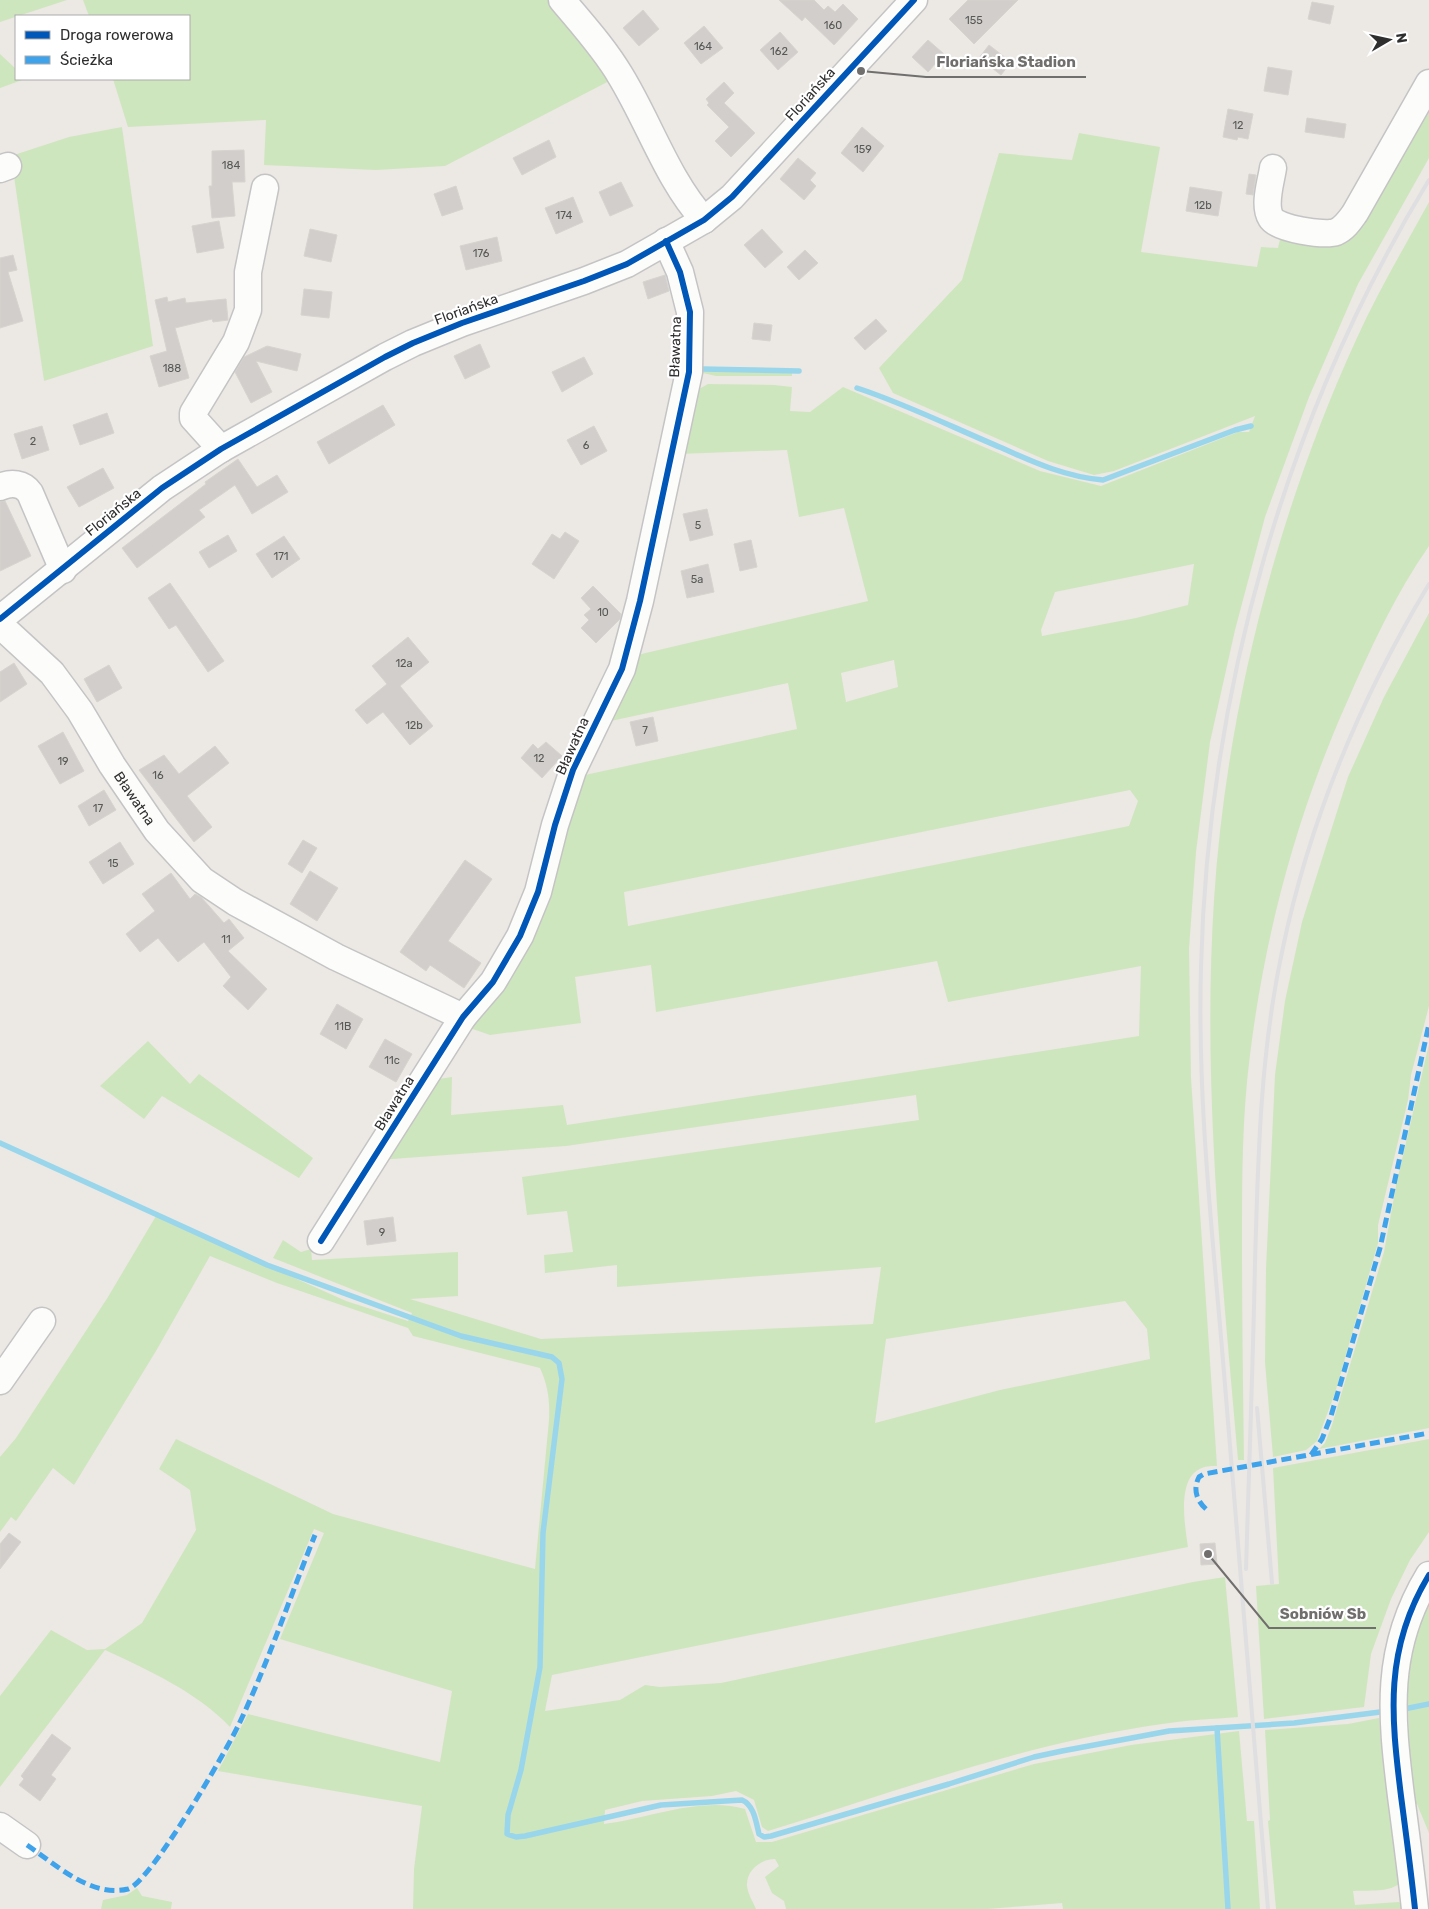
<svg xmlns="http://www.w3.org/2000/svg" width="1429" height="1909" viewBox="0 0 1429 1909" font-family="Rubik,sans-serif">
	<rect width="100%" height="100%" fill="#ece8e4"/>
	<g fill="#cee6be" fill-rule="evenodd">
		<path d="M0,0H67L0,22Z"/>
		<path d="M83,0H553L615,78L445,166L376,170L264,165L266,120L128,127L113,79H189V16H89Z"/>
		<path d="M0,54L16,69V79H25L0,88Z"/>
		<path d="M1429,102V158L1358,284L1309,397L1265,517L1235,630L1210,742L1196,852L1189,949L1191,1078L1217,1466C1213,1466 1206,1466 1202,1468C1176,1477 1185,1526 1188,1547L552,1675L545,1711L620,1700L645,1685L660,1687L721,1683L1193,1582L1225,1577L1238,1717C1213,1719 1187,1720 1162,1724C1027,1743 897,1791 768,1831L762,1827L754,1800L736,1791L712,1796L642,1801L605,1810L604,1824C648,1819 700,1796 745,1809L756,1842H772L1034,1764L1131,1745L1239,1731L1247,1821H1254L1260,1909H1063L1062,1903L988,1909H786L784,1901L772,1893L765,1877L779,1866L775,1859C761,1859 746,1870 747,1886C748,1894 753,1902 756,1909H413L414,1869L422,1806L218,1771L248,1714L440,1762L452,1691L280,1639L324,1533L314,1529L230,1727C197,1692 148,1670 105,1650L0,1787V1696L51,1630L87,1650L105,1649L142,1623L196,1530L190,1490L159,1469L176,1439L333,1514L535,1569L549,1420C550,1400 548,1386 540,1368L413,1336L408,1328L277,1283L210,1256L156,1351L74,1485L53,1468L16,1521L11,1517L0,1532V1457L16,1438L108,1297L156,1216L346,1301L408,1321L412,1313L273,1258L283,1240L301,1252L311,1249L312,1260L458,1252V1296L410,1299L541,1339L873,1324L881,1267L617,1287V1265L545,1273L544,1255L573,1252L567,1211L527,1215L522,1177L919,1120L916,1095L566,1146L379,1160L432,1080L452,1077L451,1115L563,1105L567,1125L1139,1036L1141,966L948,1002L937,961L656,1012L651,965L575,977L581,1023L490,1035L464,1026L585,775L797,729L788,683L606,722L633,656L868,601L844,508L799,517L787,450L678,454L690,394L708,384L774,385L792,387L790,411L810,412L843,387L1040,471L1101,486L1238,432H1249L1255,416L1114,471L1094,475L1048,461L893,393L879,368L962,280L999,153L1072,160L1079,133L1160,147L1141,252L1257,267L1261,247L1278,248L1281,235L1347,242ZM1194,564L1188,605L1136,618L1042,636L1041,630L1055,592ZM894,660L898,687L846,702L841,673ZM1130,790L1138,801L1129,826L628,926L624,892ZM1125,1301L1147,1329L1150,1359L1000,1390L875,1423L886,1339Z"/>
		<path d="M122,127L153,346L44,381L11,156L69,137Z"/>
		<path d="M1429,202V546C1396,593 1370,649 1347,702C1297,814 1265,933 1250,1055C1242,1116 1242,1178 1242,1240C1242,1313 1243,1387 1244,1460H1238C1222,1275 1202,1087 1214,900C1226,711 1277,513 1356,340C1377,293 1404,248 1429,202Z"/>
		<path d="M695,367L792,368V376H716L694,371Z"/>
		<path d="M1429,613V1006L1411,1075L1408,1100L1378,1225V1243L1335,1393L1317,1441L1306,1450L1273,1457L1265,1362L1266,1269L1275,1075L1285,1001L1302,922L1348,777L1384,697Z"/>
		<path d="M148,1041L190,1084L199,1074L313,1158L299,1178L162,1096L144,1119L100,1086Z"/>
		<path d="M1429,1044V1428L1319,1449L1325,1443L1332,1425L1384,1252L1397,1181Z"/>
		<path d="M1429,1439V1532L1410,1560L1391,1599L1371,1654L1364,1707L1264,1719L1256,1586L1279,1584L1273,1468Z"/>
		<path d="M1429,1598V1833L1417,1804L1411,1805L1407,1668L1411,1646Z"/>
		<path d="M1379,1718L1381,1742H1386L1401,1882C1391,1893 1367,1890 1353,1891L1355,1905L1399,1902L1406,1909H1276L1268,1821L1270,1820L1265,1730L1348,1724Z"/>
		<path d="M137,1888L142,1896L172,1902L171,1909H101L103,1900L127,1895Z"/>
	</g>
	<g fill="none" stroke-linecap="round" stroke-linejoin="round">
		<g stroke="#99d6ec" stroke-width="5.5">
			<path d="M702,369L799,371"/>
			<path d="M857,388C906,404 954,428 1002,448C1035,463 1067,477 1103,480L1235,430L1251,426"/>
			<path d="M0,1143L267,1265L461,1336L552,1357L559,1363L562,1379L543,1533L540,1667L521,1770L508,1815L507,1834L516,1837L525,1836L661,1805L742,1800C754,1805 756,1822 759,1834L764,1837L771,1836L949,1784L1034,1757L1062,1751L1169,1731L1294,1723L1388,1711"/>
			<path d="M1399,1710L1429,1704"/>
			<path d="M1217,1728L1228,1909"/>
		</g>
	</g>
	<g fill="#d1cecb" stroke="#d7d4d0">
		<path d="M779,0H814L824,10L828,6L835,12L843,4L858,19L834,45L805,17L802,21Z"/>
		<path d="M968,0H1018L974,44L949,19Z"/>
		<path d="M1312,2L1334,6L1330,24L1308,19Z"/>
		<path d="M643,10L659,29L639,46L623,28Z"/>
		<path d="M704,26L723,48L701,64L684,43Z"/>
		<path d="M780,32L798,52L778,70L760,50Z"/>
		<path d="M928,40L944,54L928,72L912,57Z"/>
		<path d="M989,45L1011,62L1001,75L979,58Z"/>
		<path d="M1268,67L1292,71L1288,95L1264,91Z"/>
		<path d="M724,82L734,93L724,103L755,133L731,157L715,141L729,127L707,105L709,103L706,99Z"/>
		<path d="M1228,109L1253,114L1248,139L1238,137L1237,140L1223,137Z"/>
		<path d="M1307,118L1346,124L1344,138L1305,132Z"/>
		<path d="M862,127L884,146L863,172L841,153Z"/>
		<path d="M549,140L556,157L522,175L513,158Z"/>
		<path d="M244,150L245,182H232L235,216L212,218L209,186H212V151Z"/>
		<path d="M798,158L816,173L810,180L816,186L804,200L780,179Z"/>
		<path d="M1249,174L1256,175L1253,195L1246,194Z"/>
		<path d="M621,182L633,206L610,216L599,192Z"/>
		<path d="M456,186L463,209L442,216L434,194Z"/>
		<path d="M1190,187L1222,192L1218,216L1186,211Z"/>
		<path d="M573,197L583,222L556,234L545,208Z"/>
		<path d="M219,221L224,248L197,253L192,226Z"/>
		<path d="M310,229L337,235L331,262L304,256Z"/>
		<path d="M762,229L783,252L765,268L744,245Z"/>
		<path d="M497,237L502,261L466,270L460,246Z"/>
		<path d="M805,250L818,263L799,280L787,267Z"/>
		<path d="M13,255L17,270L8,272L23,321L0,328V258Z"/>
		<path d="M665,275L669,291L648,299L643,282Z"/>
		<path d="M304,289L332,292L329,318L301,315Z"/>
		<path d="M167,297L168,302L185,298L186,303L226,299L228,320L213,322L212,319L175,328L189,378L159,387L150,356L167,351L155,300Z"/>
		<path d="M876,319L887,331L865,350L854,338Z"/>
		<path d="M754,323L772,325L770,341L752,339Z"/>
		<path d="M480,344L490,367L465,379L454,356Z"/>
		<path d="M267,346L301,354L297,371L256,361L272,392L251,403L235,372L244,357Z"/>
		<path d="M584,357L593,374L562,392L552,372Z"/>
		<path d="M383,405L395,425L329,464L317,442Z"/>
		<path d="M107,413L114,433L80,445L73,425Z"/>
		<path d="M42,426L49,450L22,459L14,434Z"/>
		<path d="M594,426L607,451L581,465L567,440Z"/>
		<path d="M238,459L257,487L277,475L288,492L252,514L235,485L199,510L205,517L137,568L122,548L206,484L205,482Z"/>
		<path d="M103,468L114,488L79,507L67,487Z"/>
		<path d="M5,501L31,556L0,571V502Z"/>
		<path d="M707,509L713,535L690,541L683,514Z"/>
		<path d="M565,532L579,541L554,579L532,564L552,534L560,539Z"/>
		<path d="M228,535L237,551L209,568L199,552Z"/>
		<path d="M284,536L300,559L272,578L256,554Z"/>
		<path d="M751,540L757,567L740,571L734,544Z"/>
		<path d="M708,564L714,592L687,598L681,571Z"/>
		<path d="M170,583L224,661L208,672L176,625L169,629L148,598Z"/>
		<path d="M593,586L621,614L620,619L596,643L581,628L589,620L584,615L591,609L581,598Z"/>
		<path d="M408,637L429,662L400,686L433,726L410,745L383,712L367,724L355,710L387,684L372,666Z"/>
		<path d="M14,663L27,684L0,702V672Z"/>
		<path d="M109,665L122,688L97,702L84,679Z"/>
		<path d="M653,717L658,741L636,746L630,722Z"/>
		<path d="M63,732L84,771L60,784L38,746Z"/>
		<path d="M546,742L562,756L542,778L521,758L533,744L538,749Z"/>
		<path d="M215,746L229,763L187,796L212,827L194,842L139,770L164,755L179,774Z"/>
		<path d="M104,790L116,810L89,826L78,806Z"/>
		<path d="M303,840L317,848L302,873L288,864Z"/>
		<path d="M120,842L134,864L103,884L89,862Z"/>
		<path d="M465,860L492,879L448,941L481,963L464,988L430,965L426,971L400,952Z"/>
		<path d="M310,871L338,888L317,921L290,904Z"/>
		<path d="M171,873L190,899L195,894L201,897L224,923L229,919L244,938L228,951L267,989L248,1010L223,986L231,977L204,942L178,962L158,938L140,952L126,934L155,911L142,894Z"/>
		<path d="M337,1004L363,1019L346,1049L320,1034Z"/>
		<path d="M385,1039L412,1054L396,1082L369,1067Z"/>
		<path d="M393,1217L396,1241L367,1245L364,1221Z"/>
		<path d="M9,1533L21,1542L0,1569V1544Z"/>
		<path d="M1215,1543L1217,1564L1201,1565L1200,1544Z"/>
		<path d="M52,1734L71,1748L51,1775L56,1779L40,1801L19,1785L24,1779L21,1776Z"/>
	</g>
	<g fill="none" stroke-linecap="round" stroke-linejoin="round">
		<g stroke="#c5c4c5" stroke-width="29">
			<g id="minor">
				<path d="M562,0C582,24 604,48 620,75C649,122 667,179 704,220"/>
				<path d="M1273,168C1271,182 1263,205 1271,218C1277,229 1325,236 1336,232C1345,228 1350,220 1355,213L1429,83"/>
				<path d="M0,169L8,166"/>
				<path d="M221,449L193,418V413L236,342L248,310V272L265,188"/>
				<path d="M0,487C11,482 23,483 30,493L63,570"/>
				<path d="M0,619L162,488L221,449L385,357L413,343L462,323L584,281L627,264L704,220L732,197L914,0"/>
				<path id="s1" d="M0,625L52,673L80,711L112,765L157,831L202,880L235,902L336,957L463,1017"/>
				<path d="M321,1241L463,1017L493,982L520,936L538,892L555,825L573,770L622,669L640,601L689,372L690,312L680,272L666,241"/>
				<path d="M0,1381L42,1321"/>
				<path d="M0,1826L27,1845"/>
				<path d="M1415,1909C1411,1871 1406,1834 1401,1796C1391,1715 1384,1649 1429,1575"/>
			</g>
		</g>
		<use href="#minor" stroke="#fcfcfb" stroke-width="26"/>
		<g stroke="#dfdfe1" stroke-width="4">
			<path d="M1257,1408L1272,1583"/>
			<path d="M1246,1569C1249,1467 1253,1365 1255,1263C1258,1159 1260,1055 1282,952C1309,821 1360,699 1429,584"/>
			<path d="M1268,1909C1254,1734 1239,1560 1225,1385C1214,1246 1197,1106 1201,967C1208,692 1286,415 1429,180"/>
		</g>
		<g stroke="#3ea3eb" stroke-width="5" stroke-dasharray="10 5" stroke-linecap="butt">
			<path d="M1311,1455L1322,1439L1331,1416L1380,1248L1429,1024"/>
			<path d="M1206,1509C1196,1500 1193,1489 1199,1477L1204,1474L1429,1433"/>
			<path d="M27,1845C55,1864 91,1898 128,1889C150,1883 227,1750 239,1724C268,1663 290,1597 315,1535"/>
		</g>
		<g stroke="#fff" stroke-width="9">
			<g id="cycleway">
				<path d="M0,619L162,488L221,449L385,357L413,343L462,323L584,281L627,264L704,220L732,197L914,0"/>
				<path d="M321,1241L463,1017L493,982L520,936L538,892L555,825L573,770L622,669L640,601L689,372L690,312L680,272L666,241"/>
				<path d="M1415,1909C1411,1871 1406,1834 1401,1796C1391,1715 1384,1649 1429,1575"/>
			</g>
		</g>
		<use href="#cycleway" stroke="#0057b8" stroke-width="6"/>
	</g>
	<g text-anchor="middle" stroke-width="4.5" stroke-linejoin="round" paint-order="stroke">
		<g font-size="11" fill="#585857">
			<text x="974" y="24">155</text>
			<text x="833" y="29">160</text>
			<text x="703" y="50">164</text>
			<text x="779" y="55">162</text>
			<text x="1238" y="129">12</text>
			<text x="863" y="153">159</text>
			<text x="231" y="169">184</text>
			<text x="1203" y="209">12b</text>
			<text x="564" y="219">174</text>
			<text x="481" y="257">176</text>
			<text x="172" y="372">188</text>
			<text x="33" y="445">2</text>
			<text x="586" y="449">6</text>
			<text x="698" y="529">5</text>
			<text x="281" y="560">171</text>
			<text x="697" y="583">5a</text>
			<text x="603" y="616">10</text>
			<text x="404" y="667">12a</text>
			<text x="414" y="729">12b</text>
			<text x="645" y="734">7</text>
			<text x="539" y="762">12</text>
			<text x="63" y="765">19</text>
			<text x="158" y="779">16</text>
			<text x="98" y="812">17</text>
			<text x="113" y="867">15</text>
			<text x="226" y="943">11</text>
			<text x="343" y="1030">11B</text>
			<text x="392" y="1064">11c</text>
			<text x="382" y="1236">9</text>
		</g>
		<g font-size="14" fill="#2e2e2e" stroke="#fff">
			<text transform="translate(810 94) rotate(-48)" y="5">Floriańska</text>
			<text transform="translate(466 309) rotate(-20)" y="5">Floriańska</text>
			<text transform="translate(675 347) rotate(-88)" y="5">Bławatna</text>
			<text transform="translate(113 512) rotate(-39)" y="5">Floriańska</text>
			<text transform="translate(572 746) rotate(-66)" y="5">Bławatna</text>
			<text dy="5" stroke="none"><textPath href="#s1" startOffset="221">Bławatna</textPath></text>
			<text transform="translate(394 1103) rotate(-58)" y="5">Bławatna</text>
		</g>
	</g>
	<path fill="none" stroke="#706f6e" stroke-width="2" d="M861 71L926 77H1086M1208 1554L1269 1628H1376"/>
	<g fill="#706f6e" stroke="#fff" stroke-width="2">
		<circle cx="861" cy="71" r="5"/>
		<circle cx="1208" cy="1554" r="5"/>
	</g>
	<g font-size="15" text-anchor="middle" font-weight="bold" fill="#706f6e" stroke="#fff" stroke-width="4.5" stroke-linejoin="round" paint-order="stroke">
		<text x="1006" y="67">Floriańska Stadion</text>
		<text x="1323" y="1619">Sobniów Sb</text>
	</g>
	<rect x="15" y="15" width="175" height="65" fill="#ffffff" stroke="#ababab"/>
	<rect x="25" y="31" width="25" height="8" fill="#0057b8" stroke="#ababab"/>
	<text x="60" y="40" font-size="15" fill="#2e2e2e">Droga rowerowa</text>
	<rect x="25" y="56" width="25" height="8" fill="#3ea3eb" stroke="#ababab"/>
	<text x="60" y="65" font-size="15" fill="#2e2e2e">Ścieżka</text>
	<g transform="translate(1389 40) rotate(81)" stroke="#ffffff" stroke-width="4" paint-order="stroke">
	<path d="M0-4L9 19L0 12L-9 19Z" fill="#2e2e2e"/>
	<text y="-8" font-size="14" font-weight="bold" text-anchor="middle" fill="#2e2e2e">N</text>
	</g>
</svg>
